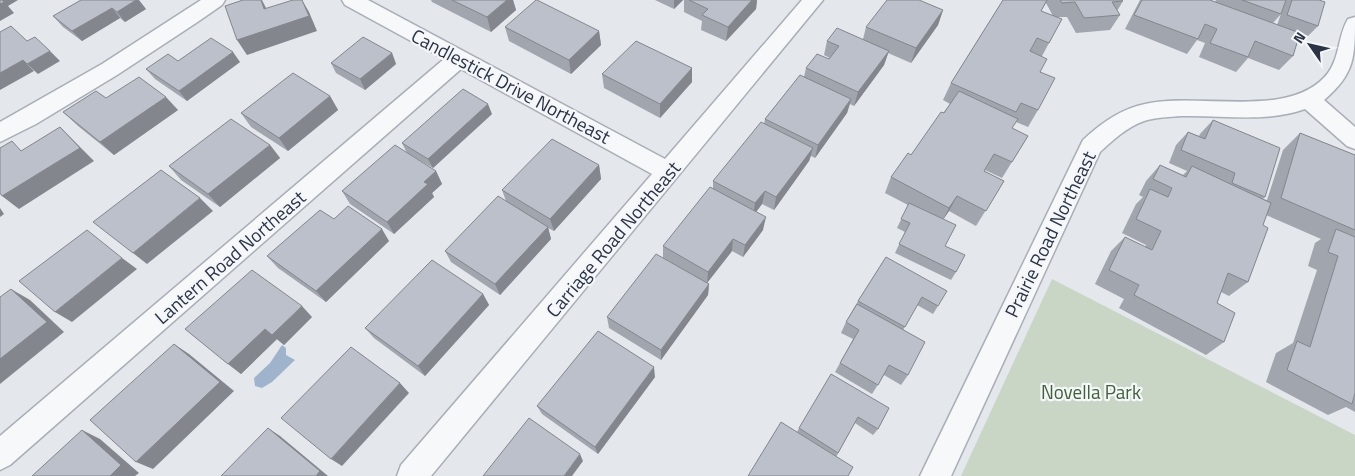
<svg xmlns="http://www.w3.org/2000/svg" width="1355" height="476" viewBox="0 0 1355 476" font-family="'Titillium Web',sans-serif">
	<rect width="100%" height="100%" fill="#e4e7ec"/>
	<path fill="#c9d6c5" d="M1052,279L1355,435V476H961Z"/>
	<path fill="#9fb4cc" d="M282,345L286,348V355L295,360L272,382L262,388L255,386L254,378L270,363Z"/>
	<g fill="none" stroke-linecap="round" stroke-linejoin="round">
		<g stroke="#a9aeb7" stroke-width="3">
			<g id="minor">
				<path d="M201,0H225L222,5L196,23L117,75L36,124L0,142V122L102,64Z"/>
				<path d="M342,0H368L665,159L802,0H823L431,476H397L401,465L652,174L461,69L10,465L0,470V436L444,59L345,5Z"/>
				<path d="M1355,17C1355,57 1355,74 1324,100L1355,127V149L1347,146L1305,109C1266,123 1224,115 1182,116C1170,117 1156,117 1144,121C1127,127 1113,140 1100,152L951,476H920L1083,140C1101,123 1121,109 1145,104C1198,91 1291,121 1328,73C1340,57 1338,35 1348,19Z"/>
			</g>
		</g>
		<use href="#minor" fill="#f7f8fa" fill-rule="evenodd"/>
	</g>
	<g fill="#a1a5ae" fill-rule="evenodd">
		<path d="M81,0L146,9L125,22L120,18L82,41L63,27L53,16Z"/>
		<path d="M431,0H513L516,10L491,32L432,2Z"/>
		<path d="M655,0H683L674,9Z"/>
		<path d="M684,0H757L756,9L726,41L701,30L702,21L684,12Z"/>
		<path d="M1003,0H1122L1123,1L1117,11L1120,15L1110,30L1076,33L1067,17H1057L1062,19L1042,56L1038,110L1028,127L1016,122L1012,128L1028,136L1002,178L985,170L984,171L1004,181L976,226L949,211L943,219L945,246L956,272L951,280L895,253L905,232L897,228L908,205L885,193L891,177L911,155L950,104L943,100L951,83ZM1046,3L1053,16L1041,11Z"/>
		<path d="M1140,0H1210L1215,2L1216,0H1286L1281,14L1273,23L1277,25L1286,0H1319L1318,26L1308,36L1300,33L1293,56L1279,70L1248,58L1236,72L1199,57L1205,43L1197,40L1187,54L1125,29Z"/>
		<path d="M943,10L938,25L911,63L888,53L884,65L854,106L850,104L847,113L815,158L811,156L809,161L774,210L762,204L756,212L763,230L743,257L732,251L707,283L709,284L708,295L661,360L609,328L607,317L694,276L663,258V246L713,188V181L764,124L765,119L804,77L806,68L829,59L830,58L824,55L827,41L863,39L866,27Z"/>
		<path d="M505,27L599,31L601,45L571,74L509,41Z"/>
		<path d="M392,53L396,64L365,90L336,73L331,63Z"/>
		<path d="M178,61L240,62L187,101L155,79L146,69Z"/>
		<path d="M602,74L692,82L660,118L604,88Z"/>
		<path d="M330,96L338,110L288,151L251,127L241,113Z"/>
		<path d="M106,98L178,110L114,155L78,126L63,112Z"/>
		<path d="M492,114L433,168L407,153L402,143Z"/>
		<path d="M1213,120L1265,197L1263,199L1267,200L1283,150L1300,133L1355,155V412L1346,407L1328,415L1266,382L1276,353L1293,343L1317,270L1308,266L1315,243L1321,239L1266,215L1263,225L1248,282L1229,296L1221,292L1217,303L1224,342L1206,355L1119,308L1124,299L1095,284L1111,251L1125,237L1145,247L1146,245L1122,233L1136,204L1143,197L1139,195L1146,181L1160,165L1183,175L1187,171L1169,163L1176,145L1188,132L1199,136L1200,134Z"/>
		<path d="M270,145L280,158L220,207L181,180L169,166Z"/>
		<path d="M599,165L601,179L554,231L548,228L551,239L500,295L451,262L445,251L506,201L502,190Z"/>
		<path d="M436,171L442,184L432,193L434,197L394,234L350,204L342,191Z"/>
		<path d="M334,219L389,241L326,302L278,268L267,256Z"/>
		<path d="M886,257L938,306L933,314L917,305L903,330L908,375L901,385L884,375L872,394L835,372L840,363L853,339L841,333L846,322L858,301Z"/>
		<path d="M483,294L489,305L425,376L374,338L365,328Z"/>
		<path d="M312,317L284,345L277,339L241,374L185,329Z"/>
		<path d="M655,377L598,454L542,414L537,406Z"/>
		<path d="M889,408L878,429L873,435L855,423L836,457L797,432L799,428Z"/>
	</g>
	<g fill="#83868d">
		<path d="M2,0H18L8,6L14,13L0,21V4Z"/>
		<path d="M136,0H139L146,9L125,22L117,12Z"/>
		<path d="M261,0H262L267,10L264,9Z"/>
		<path d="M302,0L309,12L317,31L247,55L237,40Z"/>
		<path d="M507,0H513L516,10L491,32L487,17Z"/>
		<path d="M674,0H683L674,9Z"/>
		<path d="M752,0H757L756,9L726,41L728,27Z"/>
		<path d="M112,8L120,18L82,41L72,31Z"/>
		<path d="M943,10L938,25L911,63L916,48Z"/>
		<path d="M599,31L601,45L571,74L569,60Z"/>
		<path d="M50,51L60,61L38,74L27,64Z"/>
		<path d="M889,51L884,65L854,106L858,92Z"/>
		<path d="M233,52L240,62L187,101L179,91Z"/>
		<path d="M392,53L396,64L365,90L360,79Z"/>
		<path d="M23,60L34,71L0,90V73Z"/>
		<path d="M692,68V82L660,118V104Z"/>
		<path d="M330,96L338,110L288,151L279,138Z"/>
		<path d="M166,97L178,110L114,155L100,142Z"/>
		<path d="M851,99L847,113L815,158L818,145Z"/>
		<path d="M488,104L492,114L433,168L428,159Z"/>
		<path d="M60,127L94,161L19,209L2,196Z"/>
		<path d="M270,145L280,158L220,207L208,194Z"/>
		<path d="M813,148L809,161L774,210L776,197Z"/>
		<path d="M599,165L601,179L554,231L550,219Z"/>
		<path d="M436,171L442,184L432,193L434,197L394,234L387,222L424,182Z"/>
		<path d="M765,191L762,204L753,216L755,203Z"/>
		<path d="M957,196L949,211L941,223L949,208Z"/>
		<path d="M200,198L213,211L147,264L133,253Z"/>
		<path d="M0,208L4,214L0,217Z"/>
		<path d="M766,217L763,230L743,257L745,245Z"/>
		<path d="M548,227L551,239L500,295L495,284Z"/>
		<path d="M382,229L389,241L326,302L316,291Z"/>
		<path d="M733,239L732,251L707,283L708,272Z"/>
		<path d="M122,258L137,269L72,322L55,312Z"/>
		<path d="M709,284L708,295L661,360V350Z"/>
		<path d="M11,289L30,300L64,332L0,384V359Z"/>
		<path d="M483,294L489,305L425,376L418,366Z"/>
		<path d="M302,306L312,317L284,345L272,335Z"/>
		<path d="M265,329L277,339L241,374L228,364Z"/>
		<path d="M174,344L189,354L234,391L153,469L136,462Z"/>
		<path d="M654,367L655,377L598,454L595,447Z"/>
		<path d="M400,383L409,393L342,466L331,459Z"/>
		<path d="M268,428L280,436L328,476H316Z"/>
		<path d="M82,430L100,439L139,473L135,476H110Z"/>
		<path d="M580,454L583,461L572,476H564Z"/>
	</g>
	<g fill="#bbc0ca" stroke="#83868d">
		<path d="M0,0H2L4,2L0,4Z"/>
		<path d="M81,0H136L117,12L112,8L72,31L53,16Z"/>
		<path d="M243,0H261L264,9L293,0H302L309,16L237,40L225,6Z"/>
		<path d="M452,0H507L487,17Z"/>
		<path d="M536,0H537L599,31L569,60L505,27Z"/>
		<path d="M689,0H752L728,27L702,15L708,9Z"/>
		<path d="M887,0H919L943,10L916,48L866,27Z"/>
		<path d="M1003,0H1047L1041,11L1062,19L1049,43L1037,38L1030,51L1047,59L1040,72L1055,78L1038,110L1021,103L1016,112L951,83Z"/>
		<path d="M1060,0H1122L1123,1L1112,2L1120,15L1084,18L1075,2L1062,3Z"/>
		<path d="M1142,0H1210L1300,33L1293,56L1255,41L1248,57L1210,43L1217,29L1205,24L1198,39L1134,15Z"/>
		<path d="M1242,0H1286L1281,14Z"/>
		<path d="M1292,0H1319L1325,2L1318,26L1287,15Z"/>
		<path d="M11,26L27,41L35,37L50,51L27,64L23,60L0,73V32Z"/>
		<path d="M837,28L889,51L858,92L806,68L817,54L829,59L839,46L827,41Z"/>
		<path d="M363,37L392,53L360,79L331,63Z"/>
		<path d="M211,38L233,52L179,91L146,69L168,54L178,61Z"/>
		<path d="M636,41L692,68L660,104L602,74Z"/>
		<path d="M293,73L330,96L279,138L241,113Z"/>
		<path d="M800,75L851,99L818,145L765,119Z"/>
		<path d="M139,77L166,97L100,142L63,112L96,91L106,98Z"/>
		<path d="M463,89L488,104L428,159L402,143Z"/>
		<path d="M959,91L1018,119L1012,128L1028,136L1012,162L994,154L984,171L1004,181L986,211L957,196L949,208L891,177L908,153L911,155L941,112L944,113Z"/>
		<path d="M231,119L270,145L208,194L169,166Z"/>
		<path d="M1213,120L1280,148L1265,197L1232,183L1235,173L1181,150L1188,132L1205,139Z"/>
		<path d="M761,122L813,148L776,197L765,191L755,203L713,181Z"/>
		<path d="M60,127L80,148L2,196L0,193V148L12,141L21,151Z"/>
		<path d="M1300,133L1355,155V230L1281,198Z"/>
		<path d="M552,139L599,165L550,219L502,190Z"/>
		<path d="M395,145L436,171L424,182L428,184L387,222L342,191Z"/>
		<path d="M1160,165L1186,177L1192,166L1271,203L1263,225L1268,228L1248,282L1228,273L1217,303L1235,313L1224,342L1134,295L1139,285L1109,270L1125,237L1152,250L1161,231L1136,219L1150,189L1168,197L1172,188L1153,179Z"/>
		<path d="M161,170L200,198L133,253L93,222Z"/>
		<path d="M710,187L766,217L745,245L733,239L708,272L663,246Z"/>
		<path d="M498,196L548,227L495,284L445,251Z"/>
		<path d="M909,203L956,225L945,246L965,255L956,272L899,244L910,223L901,219Z"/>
		<path d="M348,206L382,229L316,291L267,256L320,210L334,219Z"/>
		<path d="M1336,229L1355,237V393L1352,404L1287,370L1297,341L1310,347L1338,256L1328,252Z"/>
		<path d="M87,230L122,258L55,312L19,281Z"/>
		<path d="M656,254L709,284L661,350L607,317Z"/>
		<path d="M886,257L947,291L938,306L922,297L905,327L858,301Z"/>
		<path d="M432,260L483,294L418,366L365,328Z"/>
		<path d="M252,270L302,306L272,335L265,329L228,364L185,329Z"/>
		<path d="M11,289L47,322L0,359V297Z"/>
		<path d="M857,304L925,342L908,375L889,365L878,385L840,363L859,330L846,322Z"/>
		<path d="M598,331L654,367L595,447L537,406Z"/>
		<path d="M174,344L220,382L136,462L90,420Z"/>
		<path d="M351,347L400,383L331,459L281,418Z"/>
		<path d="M831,374L889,408L878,429L858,417L838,453L799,428Z"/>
		<path d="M529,418L580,454L564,476H483Z"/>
		<path d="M781,422L853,467L848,476H748Z"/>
		<path d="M268,428L320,471L316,476H221Z"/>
		<path d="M82,430L121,465L110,476H32Z"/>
	</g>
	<g text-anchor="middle" stroke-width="4.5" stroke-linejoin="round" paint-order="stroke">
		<g font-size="19" fill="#2b3445" stroke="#f4f6f9">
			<text transform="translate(511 86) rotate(28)" y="7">Candlestick Drive Northeast</text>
			<text transform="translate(1050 234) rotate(-64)" y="7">Prairie Road Northeast</text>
			<text transform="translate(613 239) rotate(-50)" y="7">Carriage Road Northeast</text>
			<text transform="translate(230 257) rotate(-41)" y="7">Lantern Road Northeast</text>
		</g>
		<g font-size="19" fill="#3f6138" stroke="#f4f6f9">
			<text x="1091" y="399">Novella Park</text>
		</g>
	</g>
	<g transform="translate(1310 45) rotate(304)" stroke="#f4f6f9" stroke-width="4" paint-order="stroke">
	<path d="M0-4L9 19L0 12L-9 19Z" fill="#2b3445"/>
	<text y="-8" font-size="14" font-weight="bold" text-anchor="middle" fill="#2b3445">N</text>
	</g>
</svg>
